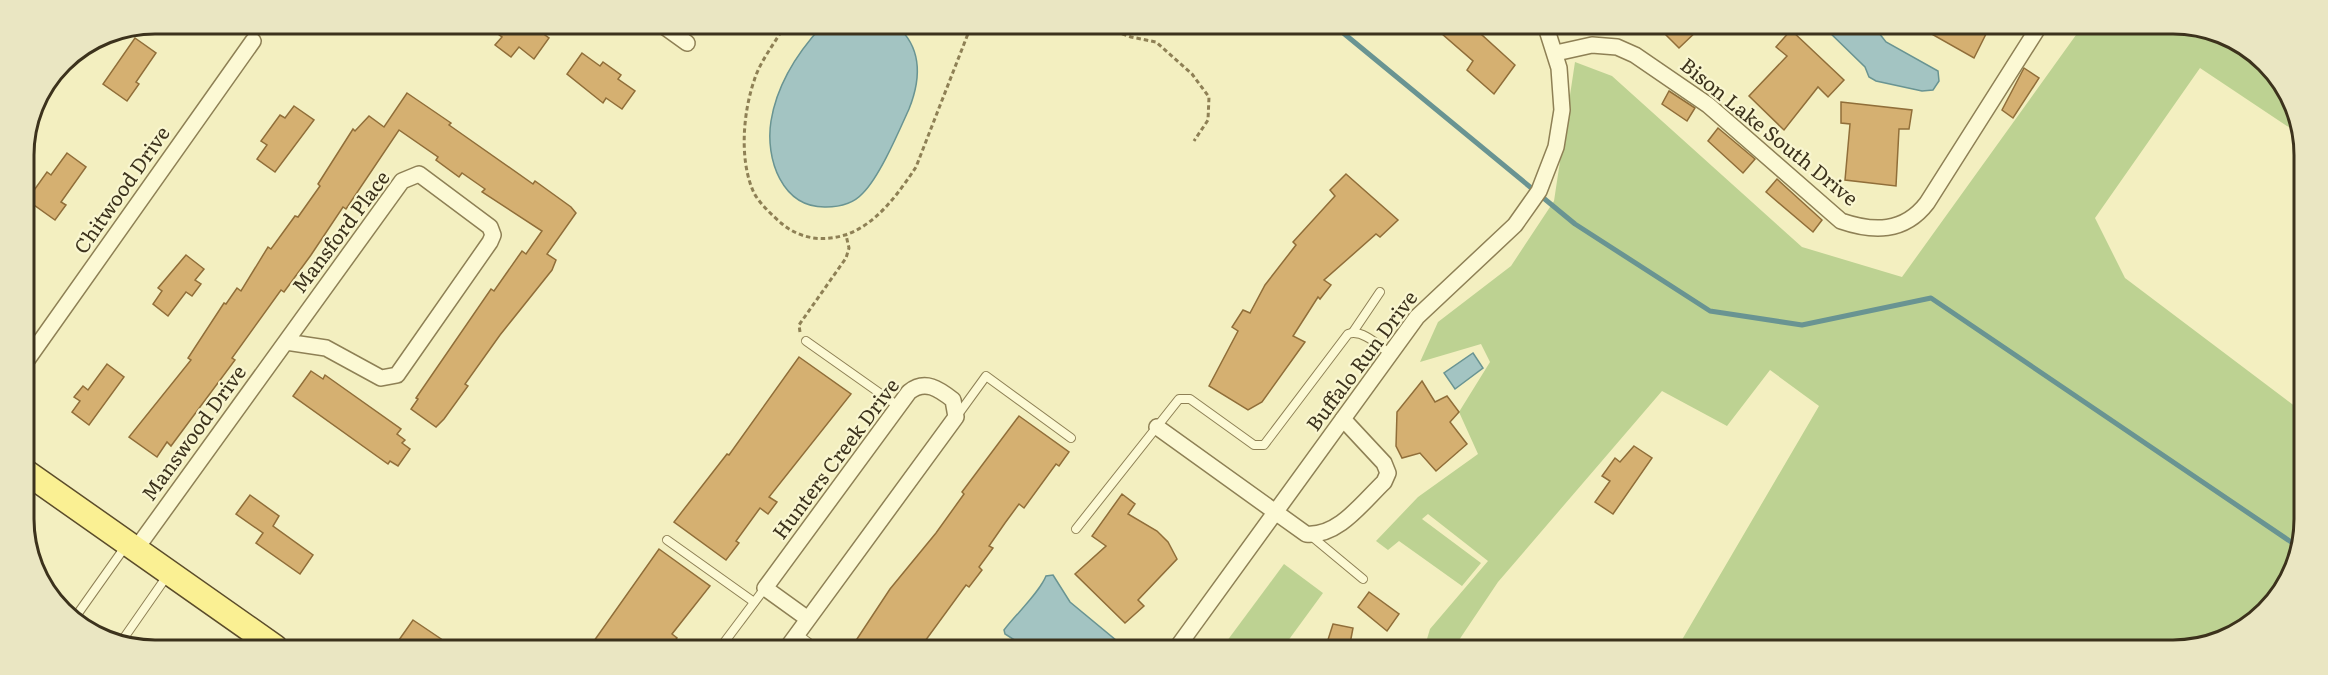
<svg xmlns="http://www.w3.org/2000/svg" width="2328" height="675" viewBox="0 0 2328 675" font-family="Literata,serif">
	<rect width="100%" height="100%" fill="#f3efc0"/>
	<g fill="#bdd292">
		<path d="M2081,28H2206L2271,69L2302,130V136L2200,68L2095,218L2125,278L2300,410V553L2259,619L2181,651L1676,650L1819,406L1770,370L1727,426L1662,391L1498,582L1453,649H1424L1430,629L1488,561L1428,514L1422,519L1481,563L1462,586L1399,541L1388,550L1376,541L1418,497L1478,454L1459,412L1490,362L1481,344L1420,362L1438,322L1511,266L1554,201L1575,62L1612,76L1802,247L1902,277Z"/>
		<path d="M1284,564L1323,593L1282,649H1221Z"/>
	</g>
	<g fill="#a3c4c2" stroke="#699492" stroke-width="1.5">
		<path d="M847,25L897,26C923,49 921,79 909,109C899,131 880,176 863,193C854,203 840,207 826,207C782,208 765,159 771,121C777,84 798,52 822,26Z"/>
		<path d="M1825,28H1880L1879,33L1886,42L1938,71L1939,81L1933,90L1922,91L1876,81L1869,77L1865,67Z"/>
		<path d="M1473,353L1483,368L1455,389L1444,373Z"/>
		<path d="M1053,575L1070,602L1123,646L1121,649L1044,648L1030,640L1016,641L1005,634L1004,630C1017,613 1039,593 1046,576Z"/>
	</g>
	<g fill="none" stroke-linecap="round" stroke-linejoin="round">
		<path stroke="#699492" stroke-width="5" d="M1336,27L1575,224L1710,311L1802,325L1931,298L2300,548"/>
	</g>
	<g fill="#d5b071" stroke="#906e39" stroke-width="1.5">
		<path d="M485,25H531L549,38L534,59L519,47L511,57L495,45L502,37Z"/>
		<path d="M1434,27H1485L1481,34L1515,65L1494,94L1467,70L1473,61Z"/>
		<path d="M1658,27H1701L1679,48Z"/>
		<path d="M1921,28H1989L1974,58Z"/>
		<path d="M1791,30L1844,80L1828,97L1818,87L1784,130L1749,96L1787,56L1776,47Z"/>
		<path d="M135,38L156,53L136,82L139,84L127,101L103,84Z"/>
		<path d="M582,53L600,66L603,62L621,75L618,79L635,91L622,109L606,98L603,103L567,74Z"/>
		<path d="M2024,68L2039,78L2013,118L2002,110Z"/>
		<path d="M1669,91L1695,108L1687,121L1662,104Z"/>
		<path d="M407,93L451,123L449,125L533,184L535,181L571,207L576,213L547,254L556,260L552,270L500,335L465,384L468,386L444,419L436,427L411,409L418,399L416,398L491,289L494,291L522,251L526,254L542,231L482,192L485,189L462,173L459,177L436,160L438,157L399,130L346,209L343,207L311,255L284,292L281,290L232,358L235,360L171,446L167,442L157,457L129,437L191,360L188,358L224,303L226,304L237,288L241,291L268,247L271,249L295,216L298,217L320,186L318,184L353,129L355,131L369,116L384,127Z"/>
		<path d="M1841,102L1912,110L1909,129H1899L1896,186L1845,180L1850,124L1841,123Z"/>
		<path d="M294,106L314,120L275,172L257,159L267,145L261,141L280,115L285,118Z"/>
		<path d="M1718,128L1755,159L1743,173L1708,141Z"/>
		<path d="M67,153L86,167L61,202L66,205L55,220L27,200L47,172L51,175Z"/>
		<path d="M1346,174L1398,220L1380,237L1376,234L1324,280L1331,285L1320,299L1318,297L1293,336L1305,342L1262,402L1248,410L1209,386L1238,331L1232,327L1243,310L1250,313L1265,285L1296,245L1293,242L1335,196L1330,190Z"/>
		<path d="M1777,179L1822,220L1813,232L1766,192Z"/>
		<path d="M186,255L204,269L195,280L201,284L192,296L186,292L168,316L153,304L162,291L158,288Z"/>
		<path d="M799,357L851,394L769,497L777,502L768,514L760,508L736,541L739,543L726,560L674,522L727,454L729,455Z"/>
		<path d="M107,364L124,377L89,425L72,412L80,401L74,397L83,386L88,390Z"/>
		<path d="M311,371L323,379L325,375L401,429L397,434L405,440L402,443L410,449L398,466L390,461L388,464L293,396Z"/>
		<path d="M1422,381L1435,402L1447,396L1459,412L1450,422L1467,444L1436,471L1420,453L1402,458L1396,446L1397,412Z"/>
		<path d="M1019,416L1069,452L1059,466L1056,464L1024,508L1019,504L1005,523L989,546L993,548L979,567L982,570L969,587L966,585L920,648H851L890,589L936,533L964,494L962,492Z"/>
		<path d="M1634,446L1652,458L1613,514L1595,502L1610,481L1602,476L1615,458L1620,462Z"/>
		<path d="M1122,494L1135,504L1128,514L1157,531L1168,542L1177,559L1138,600L1144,606L1125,623L1075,574L1106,546L1092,536Z"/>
		<path d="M250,495L279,516L273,526L313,555L300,574L256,543L263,533L236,514Z"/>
		<path d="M659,549L710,586L672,634L677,638L670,648H589Z"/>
		<path d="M1369,592L1399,614L1387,631L1358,607Z"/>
		<path d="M413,620L453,647H394Z"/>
		<path d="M1333,624L1353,628L1349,649H1325Z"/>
	</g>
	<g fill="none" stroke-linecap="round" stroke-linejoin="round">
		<g stroke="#8e8055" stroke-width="10">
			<g id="lane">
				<path d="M1353,332L1380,292"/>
				<path d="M806,341L898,406"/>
				<path d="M957,416L986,376L1071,438"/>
				<path d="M1076,529L1179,399H1190L1254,445H1264L1348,334C1363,329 1379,346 1390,354"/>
				<path d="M1310,535L1363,579"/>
				<path d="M667,540L754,602"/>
				<path d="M74,619L125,547"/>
				<path d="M797,634L816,648"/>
				<path d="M119,645L167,576"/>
				<path d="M720,648L765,588"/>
			</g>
		</g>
		<g stroke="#8e8055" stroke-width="18">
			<g id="street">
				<path d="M662,25L687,43"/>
				<path d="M1556,53L1592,45L1617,47L1635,55L1708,105L1841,221C1873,232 1904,233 1927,203L2038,28"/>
				<path d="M25,363L253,41"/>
				<path d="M1157,427L1306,534C1338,537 1362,503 1384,482L1388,473L1384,463L1343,419"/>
				<path d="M136,549L402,181L419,174L490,227L493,235L490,242L397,375L381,378L326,348L286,342"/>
				<path d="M787,648L956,417L953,400C939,389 925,379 909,392L765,588L808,619"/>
				<path d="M1176,649L1417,317L1515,225L1539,191L1556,147L1562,110L1559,68L1546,27"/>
			</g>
		</g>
		<g stroke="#5b4c2a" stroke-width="27">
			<path id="primary" d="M26,472L275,647"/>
		</g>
		<g stroke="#8e8055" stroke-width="3" stroke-dasharray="4.5 3" stroke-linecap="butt">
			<path d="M785,25C775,43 760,61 754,81C743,113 739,161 754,193C760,204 772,215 781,223C800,239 822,242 845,235C876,225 899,193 916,167L971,26"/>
			<path d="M1101,26L1131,37L1156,42L1192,74L1209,97L1208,120L1194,141"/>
			<path d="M800,332L799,325L846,258L849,248L846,235"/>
		</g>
		<use href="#lane" stroke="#fcf9d4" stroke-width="8"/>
		<use href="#street" stroke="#fcf9d4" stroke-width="15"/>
		<use href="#primary" stroke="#faf093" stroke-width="24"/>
	</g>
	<g text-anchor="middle" stroke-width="4.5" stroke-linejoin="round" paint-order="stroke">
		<g font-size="20" fill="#3c321c" stroke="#f9f6d0">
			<text transform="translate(1769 132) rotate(39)" y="7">Bison Lake South Drive</text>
			<text transform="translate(122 190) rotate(-55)" y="7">Chitwood Drive</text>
			<text transform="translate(341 232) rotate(-53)" y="7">Mansford Place</text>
			<text transform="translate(1362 361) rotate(-53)" y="7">Buffalo Run Drive</text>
			<text transform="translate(194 433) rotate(-54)" y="7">Manswood Drive</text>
			<text transform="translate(836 459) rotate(-53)" y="7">Hunters Creek Drive</text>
		</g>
	</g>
	<path d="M0 0H2328V675H0ZM155 34H2173A121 121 0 0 1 2294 155V519A121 121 0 0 1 2173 640H155A121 121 0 0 1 34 519V155A121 121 0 0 1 155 34Z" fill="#eae6c2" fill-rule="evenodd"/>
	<path fill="none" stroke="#3c321c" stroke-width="3" d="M155 34H2173A121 121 0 0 1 2294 155V519A121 121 0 0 1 2173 640H155A121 121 0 0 1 34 519V155A121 121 0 0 1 155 34Z"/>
</svg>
